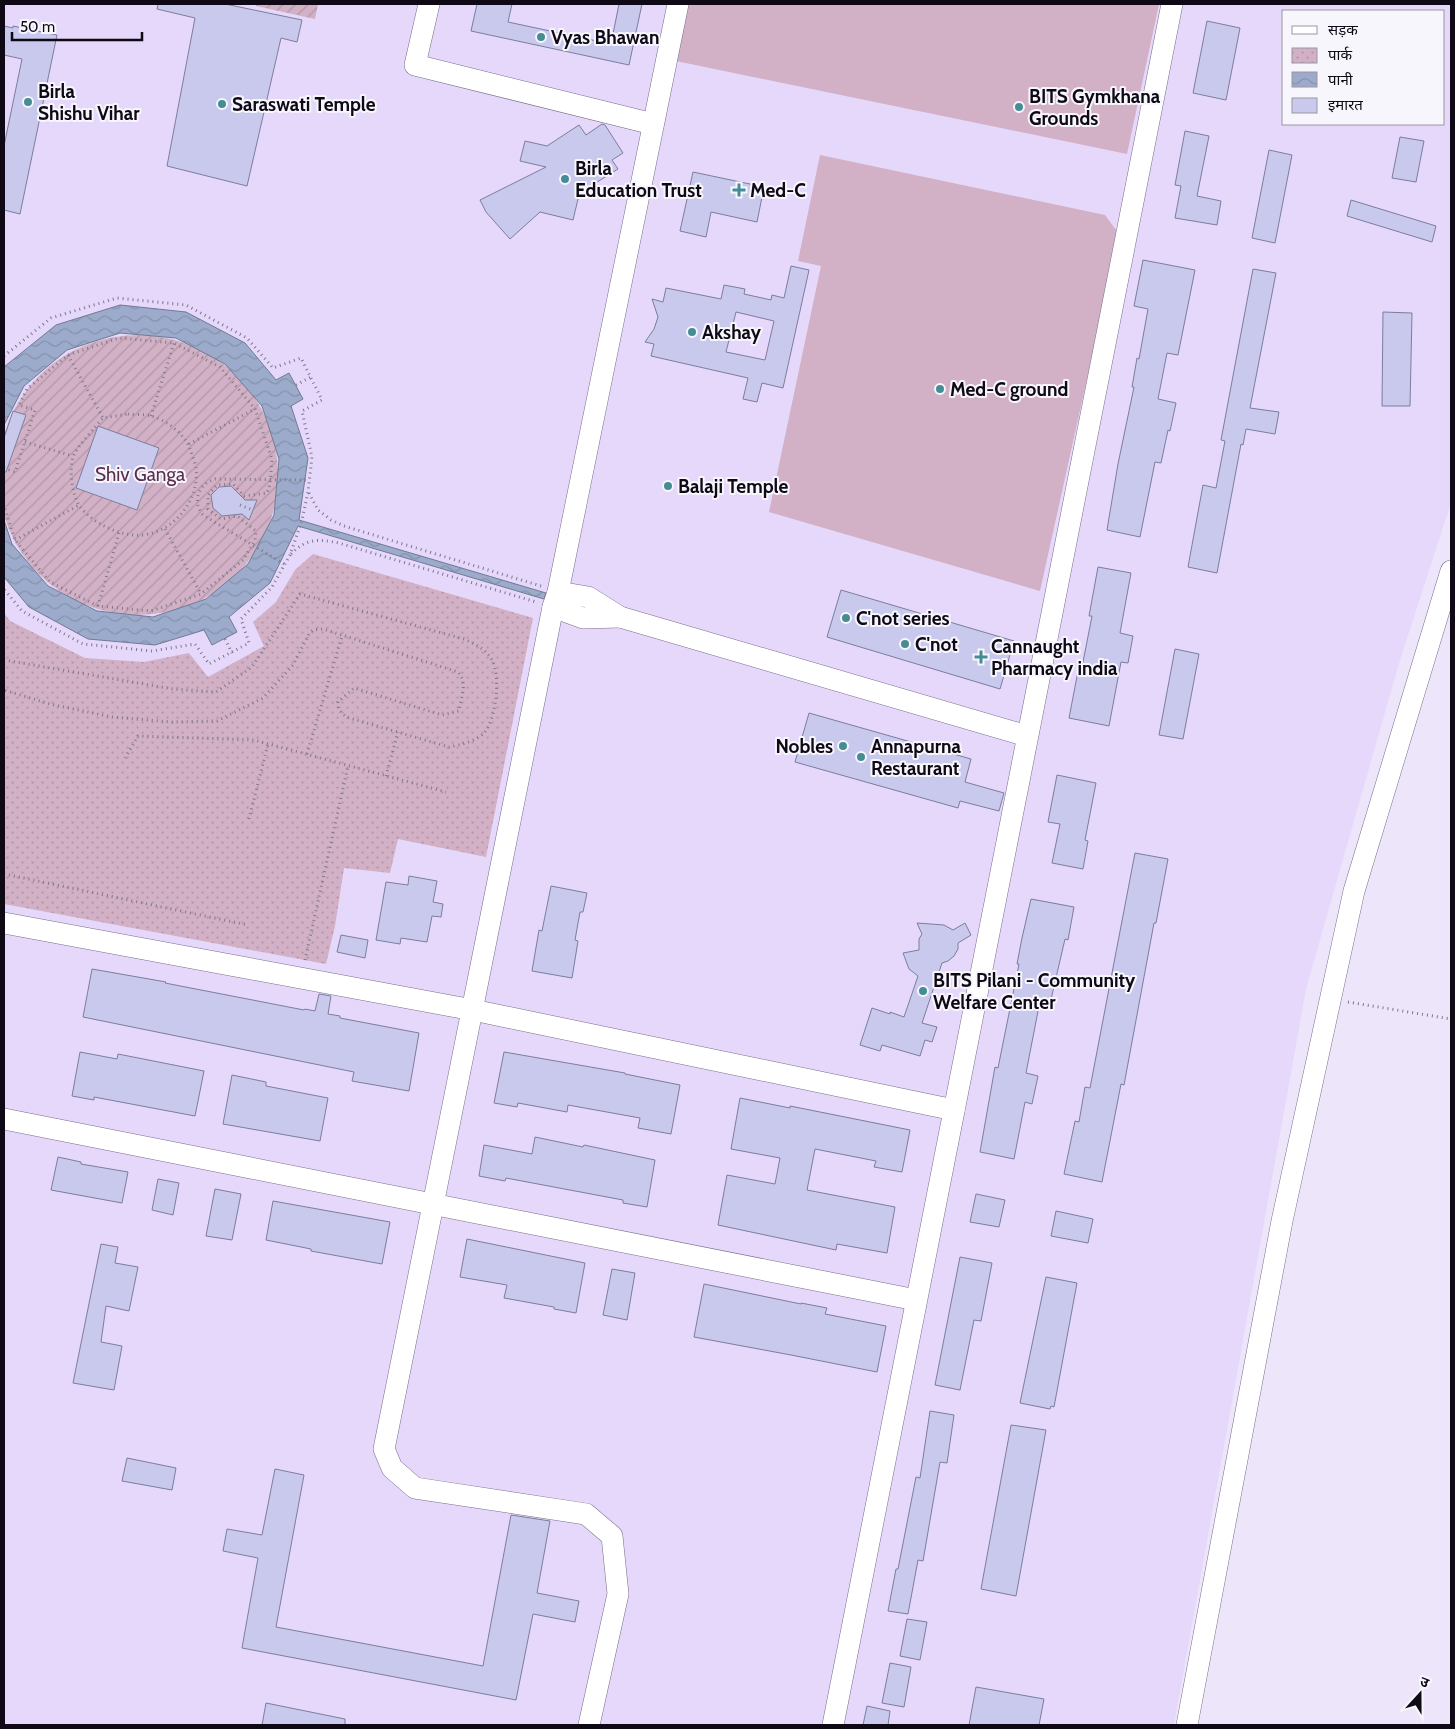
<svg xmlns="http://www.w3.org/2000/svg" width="1455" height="1729" viewBox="0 0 1455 1729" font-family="Cabin,'Noto Sans Devanagari',sans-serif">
	<defs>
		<pattern id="park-dots" width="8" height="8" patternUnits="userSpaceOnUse" patternTransform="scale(1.25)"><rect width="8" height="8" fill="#d2b0c5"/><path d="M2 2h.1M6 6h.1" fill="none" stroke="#b396a8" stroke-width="1.8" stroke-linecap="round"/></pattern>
		<pattern id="garden-furrows" width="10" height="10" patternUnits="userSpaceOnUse" patternTransform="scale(1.25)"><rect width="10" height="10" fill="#d2b0c5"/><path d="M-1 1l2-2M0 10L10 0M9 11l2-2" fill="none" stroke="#b396a8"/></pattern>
		<pattern id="water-waves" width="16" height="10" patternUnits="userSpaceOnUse" patternTransform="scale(1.25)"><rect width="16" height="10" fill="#9cabcb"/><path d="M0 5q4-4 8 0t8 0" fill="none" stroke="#8592ad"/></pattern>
	</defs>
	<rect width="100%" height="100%" fill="#ede6fb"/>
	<path fill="#e5d8fa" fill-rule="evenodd" d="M4,4H1451V503L1400,660L1306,989L1174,1725H4ZM1284,11H1444V124H1284Z"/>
	<g fill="#d2b0c5">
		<path d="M689,4H1159L1127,154L676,61Z"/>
		<path d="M820,155L1105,215L1119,234L1040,591L769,512L821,266L798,261Z"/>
	</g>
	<path fill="url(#park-dots)" d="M313,554L533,618L486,857L398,839L390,873L344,868L335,926L326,964L4,904V613L10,621L85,658L144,662L189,653L208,677L264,646L253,622L276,602L295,570Z"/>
	<g fill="url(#garden-furrows)">
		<path d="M257,4H318L315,19L256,6Z"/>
		<circle cx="138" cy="475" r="140"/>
	</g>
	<path fill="url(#water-waves)" stroke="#717a94" d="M120,305L186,312L245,343L276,380L289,373L303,399L291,406L308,458L299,520L546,593L544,599L298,526L270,583L229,617L237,632L212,645L204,630L155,645L88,639L29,607L4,577V520L12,544L48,586L97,611L153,617L206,599L248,564L274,515L279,459L262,406L225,364L176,338L120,333L67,350L24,386L4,425V367L56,325Z"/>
	<g fill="#c8c9ec" stroke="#7c7d9e" fill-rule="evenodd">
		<path d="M158,4H225L302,20L297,42L281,38L247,186L167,166L195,18L157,9Z"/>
		<path d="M477,4H512L508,22L611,44L619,4H642L629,65L471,31Z"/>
		<path d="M1207,21L1240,28L1226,100L1193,93Z"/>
		<path d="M4,26L13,28V26L57,35L20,214L4,210V146L22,59L4,55Z"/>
		<path d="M602,124L605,125L623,153L612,160L618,169L594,184L596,187L578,199L573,220L540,212L510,239L486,212L480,200L546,167L520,161L525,141L547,146L579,125L586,135Z"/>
		<path d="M1185,131L1209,136L1197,196L1221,201L1217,225L1175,218L1181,186L1175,185Z"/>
		<path d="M1400,137L1424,141L1416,182L1392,178Z"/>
		<path d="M1269,150L1292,155L1275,243L1252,238Z"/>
		<path d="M693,172L764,187L757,222L711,212L706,237L680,231Z"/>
		<path d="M1351,200L1436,226L1432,242L1347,216Z"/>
		<path d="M1143,260L1195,270L1178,355L1167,353L1158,399L1176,403L1170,431L1168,430L1161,463L1155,462L1140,537L1107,530L1118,464L1134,387H1132L1137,358L1139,359L1148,309L1134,306Z"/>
		<path d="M791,266L809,270L783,388L762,383L757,402L743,399L748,378L651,356L654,344L645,342L654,329L658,317L652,299L663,302L666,288L721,299L724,285L745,289L744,294L771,300L772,295L784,298ZM736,312L774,321L765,360L726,352Z"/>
		<path d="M1253,269L1276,273L1250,408L1279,412L1275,434L1246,429L1243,445L1241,444L1217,573L1188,567L1203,485L1216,488L1225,441L1221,440Z"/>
		<path d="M1383,312L1412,313L1410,406H1382Z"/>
		<path d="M13,411L26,415L6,472H4V438Z"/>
		<path d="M98,426L159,448L137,510L76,488Z"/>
		<path d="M231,486L245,500H257L249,520L242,514L222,516L213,508L211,495L219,487Z"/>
		<path d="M1098,567L1131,573L1120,633L1133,636L1128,663L1121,662L1109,726L1069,718L1079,666L1082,667L1092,616H1089Z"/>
		<path d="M841,590L1014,641L1000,689L827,637Z"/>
		<path d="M1175,649L1199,654L1183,739L1159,735Z"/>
		<path d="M809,713L971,759L965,782L1004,793L999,811L960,801L958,808L795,762Z"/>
		<path d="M1057,775L1096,783L1085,840L1088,841L1083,869L1052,863L1060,824L1048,822Z"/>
		<path d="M1135,853L1168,859L1156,923H1154L1124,1085L1121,1084L1102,1182L1064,1174L1075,1121L1079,1122L1085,1087L1090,1088Z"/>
		<path d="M409,876L437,881L433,902L443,904L441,917L432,916L427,942L401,938L400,944L376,940L386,882L408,885Z"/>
		<path d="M551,886L587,893L583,912H580L575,940L578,941L572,978L532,971L539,930L542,931Z"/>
		<path d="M1031,899L1074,907L1068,940L1065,939L1049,1008L1039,1006L1026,1073L1038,1076L1032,1104L1025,1102L1014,1159L980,1152L995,1067L998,1068L1019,964H1017L1022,938Z"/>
		<path d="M917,923L944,925L953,930L965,923L971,935L958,943V949L954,956L948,961L942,963L922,1023L937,1027L932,1042L925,1040L920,1056L882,1045L880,1051L860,1045L872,1008L890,1014V1012L904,1017L918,976L909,969L903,953L919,950V939L922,934Z"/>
		<path d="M341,935L368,940L365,958L337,952Z"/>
		<path d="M92,969L166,982L165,983L304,1010L305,1009L315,1011L319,994L331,996L328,1014L340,1016V1018L419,1033L409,1091L352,1081L354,1072L83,1017Z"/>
		<path d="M80,1052L117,1059L118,1054L204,1071L195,1116L94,1097V1100L72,1096Z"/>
		<path d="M504,1052L625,1073V1074L680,1085L671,1134L638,1128L640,1118L568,1105L567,1112L518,1103L517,1107L494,1103Z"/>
		<path d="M232,1075L266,1082V1086L328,1098L320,1141L223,1124Z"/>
		<path d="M740,1098L790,1108V1106L910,1130L902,1172L874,1167L876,1161L815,1149L807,1190L895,1207L887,1253L837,1244L836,1250L718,1225L727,1175L775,1184L780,1158L731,1149Z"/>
		<path d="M535,1137L583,1147L584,1145L655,1160L647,1207L623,1203V1200L506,1178L505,1181L479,1176L484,1145L532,1154Z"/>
		<path d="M58,1157L81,1162V1164L128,1172L122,1203L51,1190Z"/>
		<path d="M158,1179L179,1183L173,1215L152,1210Z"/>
		<path d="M215,1189L241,1194L232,1240L206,1236Z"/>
		<path d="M976,1194L1005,1200L999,1227L970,1222Z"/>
		<path d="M273,1201L390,1222L382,1264L311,1251V1249L266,1240Z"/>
		<path d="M1056,1211L1093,1219L1088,1243L1051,1236Z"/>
		<path d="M467,1239L585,1263L576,1313L554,1309V1307L504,1298L507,1285L460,1277Z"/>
		<path d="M101,1244L118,1247L115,1263L138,1267L129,1311L106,1306L101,1342L122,1346L114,1390L73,1383Z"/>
		<path d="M960,1257L992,1263L981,1321L974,1320L960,1390L935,1385Z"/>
		<path d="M612,1269L635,1273L627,1320L603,1315Z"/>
		<path d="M1046,1277L1077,1283L1054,1407L1051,1406L1050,1409L1020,1403Z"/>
		<path d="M704,1284L801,1304V1303L827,1308L825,1314L886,1326L877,1372L791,1355L694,1337Z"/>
		<path d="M930,1411L954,1415L947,1463L940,1462L923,1561L918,1560L908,1614L888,1611L896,1569H898L916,1477L920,1478Z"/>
		<path d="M1011,1425L1046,1430L1016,1596L981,1589Z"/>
		<path d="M127,1458L176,1468L172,1490L122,1481Z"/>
		<path d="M275,1469L304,1475L276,1627L483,1666L511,1515L550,1521L537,1593L579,1601L575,1622L533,1614L516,1700L242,1648L258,1558L223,1551L227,1529L262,1535Z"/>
		<path d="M907,1619L927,1622L920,1660L900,1656Z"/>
		<path d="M890,1663L911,1667L904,1707L882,1703Z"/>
		<path d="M976,1687L1044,1699L1039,1725H969Z"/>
		<path d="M266,1703L345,1719V1725H262Z"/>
		<path d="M867,1706L890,1711L888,1725H863Z"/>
	</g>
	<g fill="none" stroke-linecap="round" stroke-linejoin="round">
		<g stroke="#7a6e8d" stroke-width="22">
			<g id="minor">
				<path d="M429,4L415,65L653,124"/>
				<path d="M558,592L588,597L620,617L1027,736"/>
				<path d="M553,607L583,618L620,617"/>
				<path d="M4,923L473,1010L954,1110"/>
				<path d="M4,1119L916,1300"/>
				<path d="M589,1725L618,1594L612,1536L586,1514L415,1488L392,1468L384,1449L553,607L558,592L678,4"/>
				<path d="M833,1725L1172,4"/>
				<path d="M1187,1725L1282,1221L1354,891L1451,571"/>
			</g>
		</g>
		<g stroke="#7e7889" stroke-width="3" stroke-dasharray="1 4" stroke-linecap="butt">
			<path d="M68,355L103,418"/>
			<path d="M4,356L51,318L117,298L186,305L247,338L273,368L301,358L322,400L302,411L312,457L308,492L302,520L290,555L272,587L241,619L249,643L209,664L195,644L152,651L83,644L22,611L4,589"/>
			<path d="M296,385L311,377"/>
			<path d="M128,414C135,415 144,414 151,416C165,419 186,435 190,449C192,455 195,462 196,468C200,499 175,532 142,535C121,537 91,523 79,505C72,494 69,470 73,457C76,448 96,426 103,418Z"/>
			<path d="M151,416L174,343"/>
			<path d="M25,442L73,456"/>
			<path d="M189,444L255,409"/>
			<path d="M4,468L15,472L35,410L19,405L27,389L68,355L119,338L174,343L220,367L255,409L272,459L270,484L267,493L244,496L233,484L217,485L208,495V509L221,519L237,516L256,531L255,540L243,560L201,594L151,611L98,606L50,582L15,540L4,506"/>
			<path d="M309,493L318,510L331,520L344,526L541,586"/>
			<path d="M240,505L253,510"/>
			<path d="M165,529L201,594"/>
			<path d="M15,540L79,505"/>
			<path d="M291,554C307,538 318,539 339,543L536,602"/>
			<path d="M284,564L203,515C192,502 198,484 215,479L309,480"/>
			<path d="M98,606L119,533"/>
			<path d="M225,639L232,653"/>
			<path d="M4,660L173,689L216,692L252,667L300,594L464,639C475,644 486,649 492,660C501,677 496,717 485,732C477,741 460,745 449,747L346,717L339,710L338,702L354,688L442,715L459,711C461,697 468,683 458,672L323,629L313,630L309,634L293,665L263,698L217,721L172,722L112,717L50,704L4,690"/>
			<path d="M307,754L342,636"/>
			<path d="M125,758L138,736L254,740L446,792"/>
			<path d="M386,776L398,732"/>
			<path d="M249,819L268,744"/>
			<path d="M4,874L248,925"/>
			<path d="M305,960L348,766"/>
			<path d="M1348,1002L1451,1019"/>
		</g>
		<use href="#minor" stroke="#fff" stroke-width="21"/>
	</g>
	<g fill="#468c96" stroke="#f8f6fd" stroke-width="2">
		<circle cx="541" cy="37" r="5"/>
		<circle cx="28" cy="102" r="5"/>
		<circle cx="222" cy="104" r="5"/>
		<circle cx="1019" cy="107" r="5"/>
		<circle cx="565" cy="179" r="5"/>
		<path d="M736.5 182.5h5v5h5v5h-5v5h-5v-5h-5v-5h5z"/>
		<circle cx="692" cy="332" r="5"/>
		<circle cx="940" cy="389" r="5"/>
		<circle cx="668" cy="486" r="5"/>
		<circle cx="846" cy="618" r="5"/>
		<circle cx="905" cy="644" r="5"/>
		<path d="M978.5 649.5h5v5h5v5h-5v5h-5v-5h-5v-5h5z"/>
		<circle cx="843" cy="746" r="5"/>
		<circle cx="861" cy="757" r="5"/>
		<circle cx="923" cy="991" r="5"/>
	</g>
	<g text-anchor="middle" stroke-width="4" stroke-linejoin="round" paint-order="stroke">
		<g font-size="19" font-weight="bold" fill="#0e0915" stroke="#f8f6fd" text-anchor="start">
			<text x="551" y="44">Vyas Bhawan</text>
			<text x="38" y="98">Birla<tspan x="38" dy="22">Shishu Vihar</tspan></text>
			<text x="1029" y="103">BITS Gymkhana<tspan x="1029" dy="22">Grounds</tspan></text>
			<text x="232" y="111">Saraswati Temple</text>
			<text x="575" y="175">Birla<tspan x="575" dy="22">Education Trust</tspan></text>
			<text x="750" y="197">Med-C</text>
			<text x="702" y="339">Akshay</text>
			<text x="950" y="396">Med-C ground</text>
			<text x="678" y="493">Balaji Temple</text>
			<text x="856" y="625">C'not series</text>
			<text x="915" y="651">C'not</text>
			<text x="991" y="653">Cannaught<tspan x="991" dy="22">Pharmacy india</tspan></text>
			<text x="833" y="753" text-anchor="end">Nobles</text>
			<text x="871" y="753">Annapurna<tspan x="871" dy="22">Restaurant</tspan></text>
			<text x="933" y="987">BITS Pilani - Community<tspan x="933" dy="22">Welfare Center</tspan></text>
		</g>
		<g font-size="19" fill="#5a2d4c" stroke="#f8f6fd">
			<text x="140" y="481">Shiv Ganga</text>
		</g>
	</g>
	<rect width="1455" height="1729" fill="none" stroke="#0e0915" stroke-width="10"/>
	<rect x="1282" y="10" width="162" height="115" fill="#f8f6fd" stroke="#9a97a0"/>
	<rect x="1292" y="26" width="25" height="8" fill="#ffffff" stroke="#9a97a0"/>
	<text x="1328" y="35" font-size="15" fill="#0e0915">सड़क</text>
	<rect x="1292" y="48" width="25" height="15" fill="url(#park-dots)" stroke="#9a97a0"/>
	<text x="1328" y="60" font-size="15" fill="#0e0915">पार्क</text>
	<rect x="1292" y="72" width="25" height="15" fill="url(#water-waves)" stroke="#9a97a0"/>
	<text x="1328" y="85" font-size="15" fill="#0e0915">पानी</text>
	<rect x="1292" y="98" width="25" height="15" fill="#c8c9ec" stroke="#9a97a0"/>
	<text x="1328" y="110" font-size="15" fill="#0e0915">इमारत</text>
	<g transform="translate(1420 1694) rotate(21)" stroke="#f8f6fd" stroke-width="4" paint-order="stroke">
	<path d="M0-4L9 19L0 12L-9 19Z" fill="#0e0915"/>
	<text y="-8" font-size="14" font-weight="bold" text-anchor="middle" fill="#0e0915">उ</text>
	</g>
	<path d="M12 32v8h130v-8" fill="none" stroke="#0e0915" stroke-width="2.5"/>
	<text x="20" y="32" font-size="15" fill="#0e0915" stroke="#f8f6fd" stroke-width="4" paint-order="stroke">50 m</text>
</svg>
